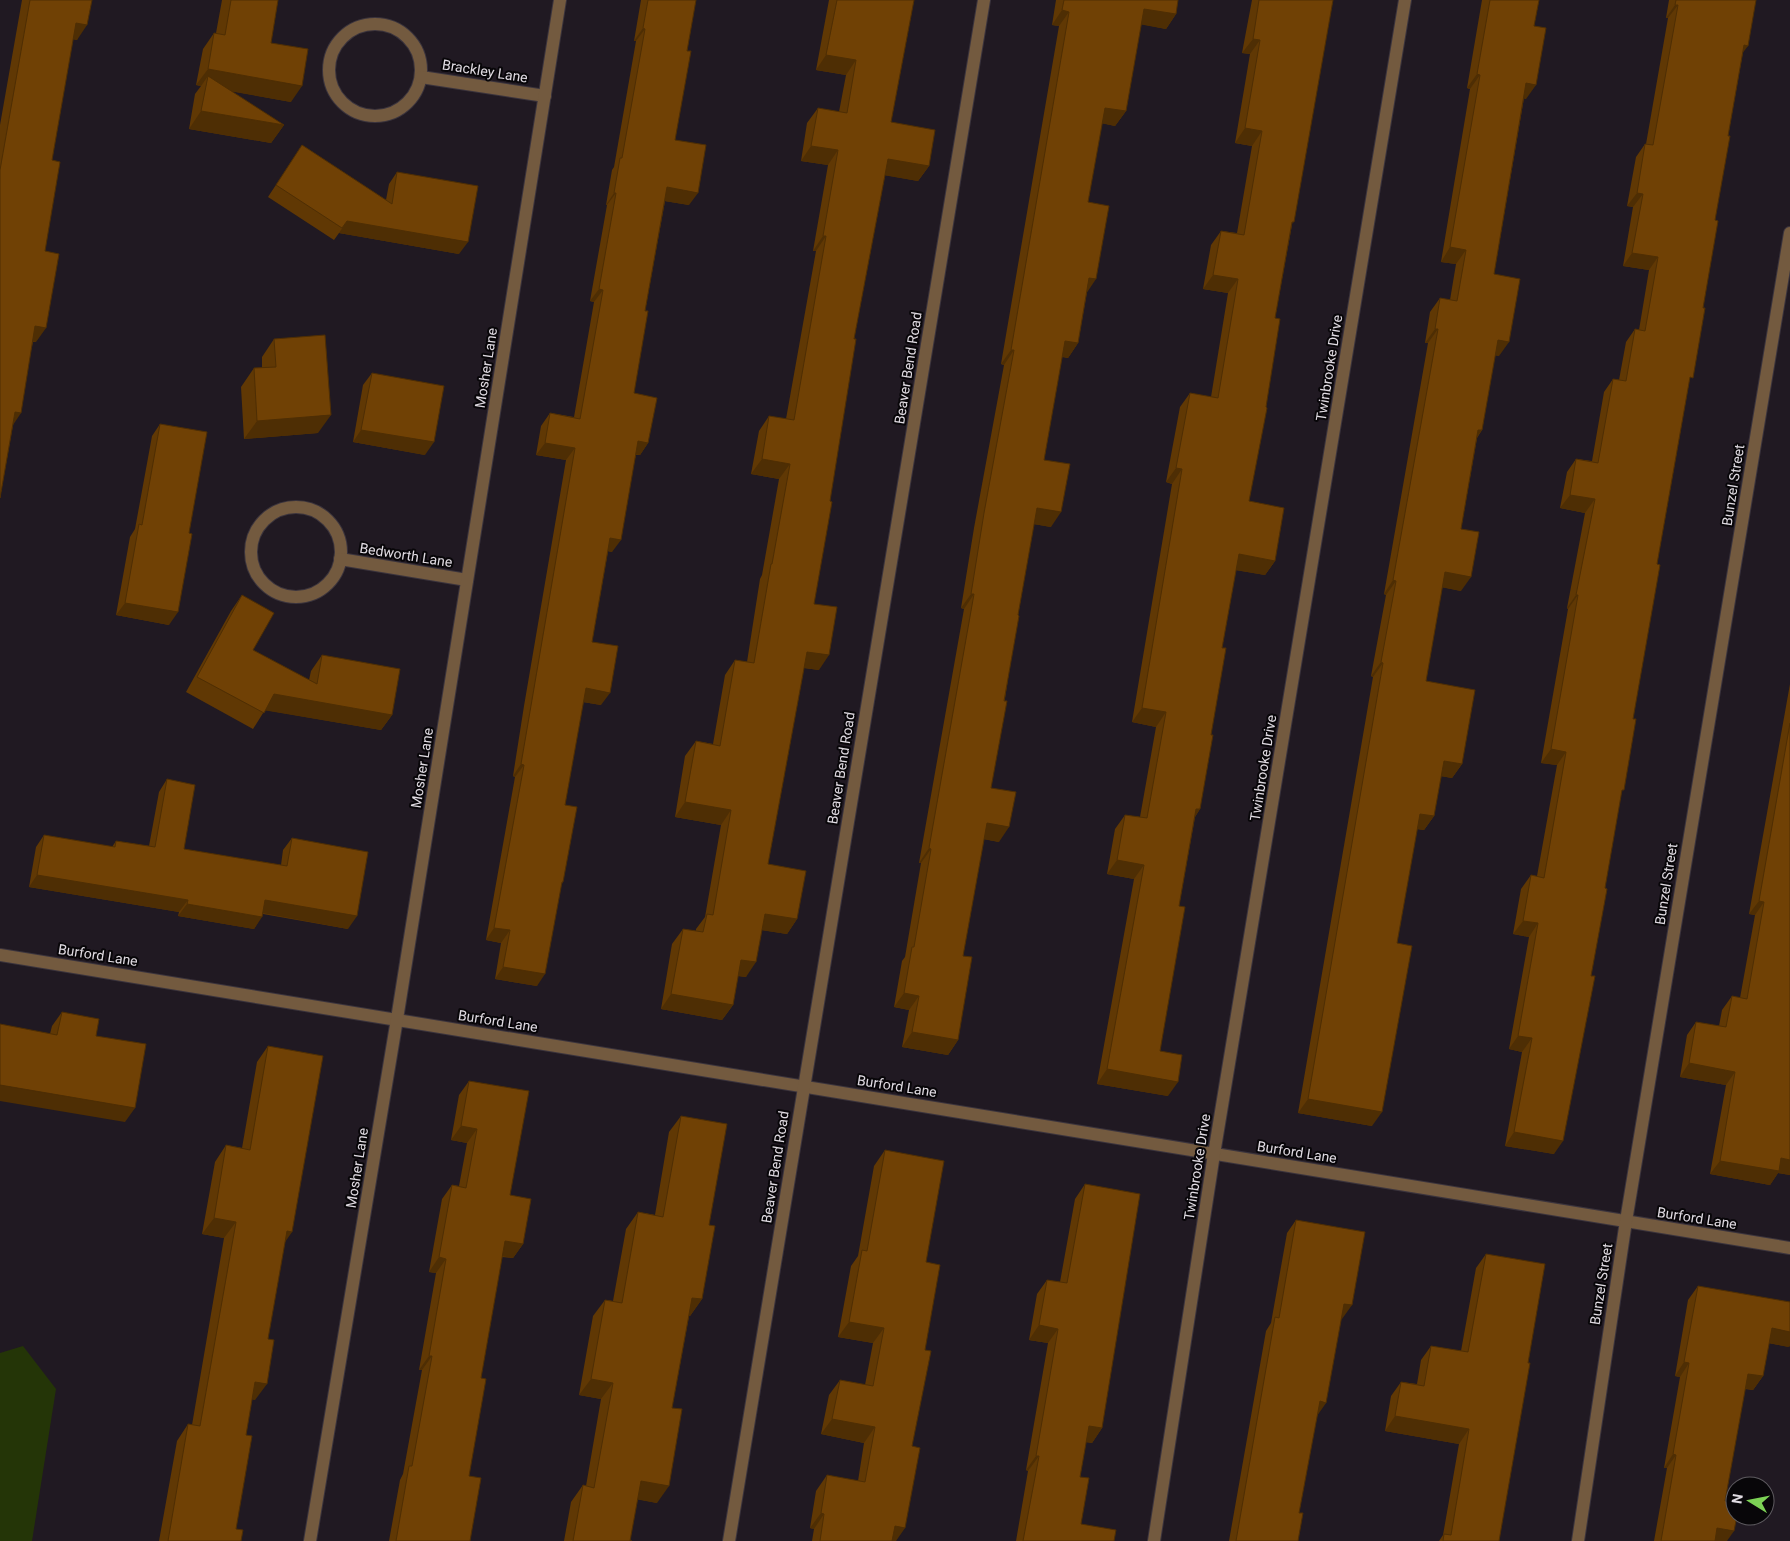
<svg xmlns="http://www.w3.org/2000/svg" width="1790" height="1541" viewBox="0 0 1790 1541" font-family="Roboto,sans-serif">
	<rect width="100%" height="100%" fill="#201922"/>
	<path fill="#243507" d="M23,1346L56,1389L32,1541H0V1353Z"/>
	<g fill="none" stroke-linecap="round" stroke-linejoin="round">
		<g stroke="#3b343d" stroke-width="14">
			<g id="minor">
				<circle cx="375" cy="70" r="46"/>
				<path d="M421,77L545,96"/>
				<circle cx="296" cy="552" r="45"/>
				<path d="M340,559L467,580"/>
				<path d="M0,955L1790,1248"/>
				<path d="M310,1541L397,1019L560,0"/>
				<path d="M729,1541L984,0"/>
				<path d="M1154,1541L1214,1154L1405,0"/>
				<path d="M1578,1541L1626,1221L1790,233"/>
			</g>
		</g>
		<use href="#minor" stroke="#735a3f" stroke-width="12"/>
	</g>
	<g fill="#603804">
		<path d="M22,0H92L77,40L73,39L52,160L45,251L36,342H33L13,425L0,498V125Z"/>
		<path d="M222,0H278L271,43L291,102L231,91L284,125L271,143L189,129L195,94L201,86L196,85L203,49L214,33H216Z"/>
		<path d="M641,0H696L687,51L675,140L689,205L665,201L645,311L634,393L648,443L640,455H636L612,552L608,551L592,642L601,705L583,702L565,805L563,882L561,885L537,986L495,979L501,943L486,940L515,777L513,776L524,706L566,460L536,455L541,426L550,413L574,417L594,302L590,301L607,205H606L612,170L614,167L636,41H634Z"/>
		<path d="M829,0H914L891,122L929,166L918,181L885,175L854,339L814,604L819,670L804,668L768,864L797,919L787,934L762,930L746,977L738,976L733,1005L722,1020L661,1009L672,944L683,929L696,931V929L705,917L721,825L675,817L685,756L696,741L713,744L725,675L735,660L747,662L760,579L762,575L779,479L751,474L759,431L769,416L786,419L816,251H813L828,165L801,161L807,123L818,108L839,112L846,75L816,70Z"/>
		<path d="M1056,0H1178L1176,14L1166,29L1141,24L1126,111L1115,126L1102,123L1088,202L1087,292L1078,343L1068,358L1062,357L1044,460L1051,527L1034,524L1018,615L991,788L999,842L984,839L963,956L958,1040L948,1055L902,1047L909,1010L894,1007L902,961L905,957L921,863H919L964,609L961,608L974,528L1004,365L1001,364L1059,26L1052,25Z"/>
		<path d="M1252,0H1333L1275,318L1249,501L1275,561L1265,575L1236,570L1222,648L1200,809L1195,817L1179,906L1160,1051L1168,1096L1097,1084L1134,879L1107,874L1115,829L1125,815L1140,817L1156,727L1132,722L1172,484L1166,482L1180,407L1190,393L1211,397L1228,293L1203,289L1211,245L1221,231L1237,233L1252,146L1235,143L1250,54L1242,53Z"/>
		<path d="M1482,0H1539L1534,26L1526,99L1524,98L1494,274L1499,356L1495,355L1482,430L1477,438L1461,529V591L1442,587L1426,681L1462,764L1452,778L1441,776L1434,816L1424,830L1417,829L1397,943L1372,1126L1298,1113L1373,677L1371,676L1386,595L1384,594L1428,343H1425L1430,312L1440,298L1450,300L1456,264L1441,262L1470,89L1467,88Z"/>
		<path d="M1669,0H1756L1743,52L1728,136L1689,383L1657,564L1621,795L1554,1154L1505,1146L1522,1052L1509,1049L1529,937L1513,934L1521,889L1531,875L1537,876L1557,765L1541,763L1568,609L1567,608L1585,513L1560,508L1567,472L1576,459L1592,461L1604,392L1613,379L1619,380L1626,342L1635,329L1639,330L1649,270L1623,266L1633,207L1627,206L1636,157L1645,144H1646L1668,18H1666Z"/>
		<path d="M302,145L386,200L389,184L397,172L459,254L339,233L334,240L268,197Z"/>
		<path d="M274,339L318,433L244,439L241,387L254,368H262V357Z"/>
		<path d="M372,373L425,455L353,442L363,385Z"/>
		<path d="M160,424L169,625L116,615L130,537L135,529L152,436Z"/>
		<path d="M242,595L253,650L309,680L311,671L322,655L392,715L381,730L265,710L253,729L186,692L231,611Z"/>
		<path d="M1790,684V1175L1778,1173L1770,1185L1710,1174L1726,1085L1680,1077L1687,1035L1696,1022L1719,1026L1722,1010L1732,996L1740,998L1755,915L1749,914Z"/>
		<path d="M167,779L184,849L281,865L283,850L292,838L348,929L263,914L254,929L178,916L179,912L29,887L36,847L44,835L112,847L116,841L149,846L159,792Z"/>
		<path d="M62,1012L96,1036L125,1122L50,1034L52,1026Z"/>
		<path d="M268,1046L285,1242L255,1400L252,1399L246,1435L236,1529L241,1541H159L177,1441L188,1424L192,1425L224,1238L202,1234L215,1162L226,1145L242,1148L257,1062Z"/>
		<path d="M469,1081L510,1195L523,1244L513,1258L502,1257L481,1378L469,1476L470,1541H389L400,1480L403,1474L422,1370H419L436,1273L429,1272L442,1199L452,1185L459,1186L467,1143L451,1140L459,1095Z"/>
		<path d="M681,1116L709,1225L702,1299L690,1316H689L672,1408L657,1503L637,1499L630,1541H632H564L571,1502L583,1485L586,1486L601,1399L579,1395L593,1316L605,1300L613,1301L626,1229L638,1212L655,1215L669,1132Z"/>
		<path d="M885,1150L926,1262L925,1350L912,1446L896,1541H812L814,1529L810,1528L816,1491L827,1475L858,1481L864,1443L821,1434L829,1395L840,1380L865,1385L873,1343L838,1337L851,1266L858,1256L874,1166Z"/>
		<path d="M1085,1184L1102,1428L1092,1443L1086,1442L1080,1477L1081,1524L1114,1541H1016L1028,1471L1026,1470L1048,1343L1029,1340L1037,1294L1047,1280L1060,1282L1075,1199Z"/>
		<path d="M1296,1220L1342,1319H1341L1317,1416L1299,1513L1298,1541H1229L1266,1331L1271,1323L1287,1233Z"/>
		<path d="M1486,1254L1528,1363L1499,1541H1439L1443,1535L1459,1444L1385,1431L1391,1396L1401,1382L1417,1384L1421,1360L1431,1346L1461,1351L1476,1268Z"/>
		<path d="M1698,1286L1789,1347L1769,1343L1763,1376L1753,1390L1745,1389L1725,1501L1727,1541H1654L1667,1468H1664L1680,1377L1675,1376L1688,1300Z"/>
	</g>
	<g fill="#4e2e04">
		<path d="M1675,5H1678L1668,18H1666Z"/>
		<path d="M1144,9L1176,14L1166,29L1133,23Z"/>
		<path d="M1062,10L1069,12L1059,26L1052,25Z"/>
		<path d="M76,23L87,25L77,40L65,38Z"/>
		<path d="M643,28L645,29L636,41H634Z"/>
		<path d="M1253,39L1260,40L1250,54L1242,53Z"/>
		<path d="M1744,45L1748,46L1738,59Z"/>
		<path d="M826,55L856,60L846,75L816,70Z"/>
		<path d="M208,69L302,86L291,102L206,87L208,76L201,86L196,85Z"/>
		<path d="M1477,74L1480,75L1470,89L1467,88Z"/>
		<path d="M1526,83L1536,85L1526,99L1516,97Z"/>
		<path d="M1105,108L1126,111L1115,126L1095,122Z"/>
		<path d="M201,111L284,125L271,143L189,129Z"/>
		<path d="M1245,128L1262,131L1252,146L1235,143Z"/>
		<path d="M811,146L838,150L828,165L801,161Z"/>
		<path d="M888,159L929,166L918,181L877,174Z"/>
		<path d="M667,187L698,193L689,205L658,200Z"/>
		<path d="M614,193H616L607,205H606Z"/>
		<path d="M1637,193L1643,194L1633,207L1627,206Z"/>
		<path d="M347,221L468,242L459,254L339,233Z"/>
		<path d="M823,236H826L816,251H813Z"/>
		<path d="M1450,247L1466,250L1456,264L1441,262Z"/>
		<path d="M1632,253L1658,257L1649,270L1623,266Z"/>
		<path d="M1213,275L1238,279L1228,293L1203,289Z"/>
		<path d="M1089,278L1096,279L1086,294Z"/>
		<path d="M599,289L603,290L594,302L590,301Z"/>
		<path d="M35,326L46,328L36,342L25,340Z"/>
		<path d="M1435,329H1438L1428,343H1425Z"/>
		<path d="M1498,340L1509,342L1499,356L1488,354Z"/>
		<path d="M1065,341L1078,343L1068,358L1055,355Z"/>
		<path d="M1011,350H1014L1004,365L1001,364Z"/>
		<path d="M15,412L21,413L11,428Z"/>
		<path d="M331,415L318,433L244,439L257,421Z"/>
		<path d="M361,430L434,442L425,455L353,442Z"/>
		<path d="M1478,430H1482L1472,444Z"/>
		<path d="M638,441L648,443L640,455L630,454Z"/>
		<path d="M545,443L575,448L566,460L536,455Z"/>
		<path d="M762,459L790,464L779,479L751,474Z"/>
		<path d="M1176,468L1182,469L1172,484L1166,482Z"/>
		<path d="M1570,495L1595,499L1585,513L1560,508Z"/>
		<path d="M1037,508L1061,512L1051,527L1027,523Z"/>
		<path d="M610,538L621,540L612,552L602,550Z"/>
		<path d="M1239,554L1275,561L1265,575L1229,569Z"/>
		<path d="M1445,572L1471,577L1461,591L1435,586Z"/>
		<path d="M1393,580L1396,581L1386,595L1384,594Z"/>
		<path d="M971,594H974L964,609L961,608Z"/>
		<path d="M1576,595H1578L1568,609L1567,608Z"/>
		<path d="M125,603L178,612L169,625L116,615Z"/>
		<path d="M807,652L829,655L819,670L797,667Z"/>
		<path d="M1381,662L1383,663L1373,677L1371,676Z"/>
		<path d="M586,688L610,693L601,705L577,701Z"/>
		<path d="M274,694L392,715L381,730L263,710Z"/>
		<path d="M1142,708L1166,712L1156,727L1132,722Z"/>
		<path d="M1551,749L1566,752L1557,765L1541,763Z"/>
		<path d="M1444,761L1462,764L1452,778L1434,775Z"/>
		<path d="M521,764L524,765L515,777L513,776Z"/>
		<path d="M685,802L731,810L721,825L675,817Z"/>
		<path d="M1196,809H1200L1190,824Z"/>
		<path d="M1420,814L1434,816L1424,830L1410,828Z"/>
		<path d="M987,823L1009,827L999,842L977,838Z"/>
		<path d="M929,848L931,849L921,863H919Z"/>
		<path d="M1117,860L1144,865L1134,879L1107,874Z"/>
		<path d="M37,875L188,900L179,912L29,887Z"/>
		<path d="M265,900L357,916L348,929L257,912Z"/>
		<path d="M1759,901L1764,902L1755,915L1749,914Z"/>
		<path d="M187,904L262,917L254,929L178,916Z"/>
		<path d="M765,914L797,919L787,934L754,929Z"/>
		<path d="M1523,921L1538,923L1529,937L1513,934Z"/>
		<path d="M494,928L510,930L501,943L486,940Z"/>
		<path d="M741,960L756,962L746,977L730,975Z"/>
		<path d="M503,967L545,974L537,986L495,979Z"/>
		<path d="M904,993L919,996L909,1010L894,1007Z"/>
		<path d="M671,994L733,1005L722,1020L661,1009Z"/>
		<path d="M912,1032L958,1040L948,1055L902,1047Z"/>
		<path d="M1518,1036L1532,1038L1522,1052L1509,1049Z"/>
		<path d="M1689,1063L1735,1072L1726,1085L1680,1077Z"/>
		<path d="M1107,1069L1178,1082L1168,1096L1097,1084Z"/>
		<path d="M0,1085L135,1108L125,1122L0,1101Z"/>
		<path d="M1308,1099L1382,1112L1372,1126L1298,1113Z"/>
		<path d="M461,1126L477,1129L467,1143L451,1140Z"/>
		<path d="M1514,1132L1563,1141L1554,1154L1505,1146Z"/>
		<path d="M1781,1158L1790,1160V1175L1778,1173L1770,1185L1710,1174L1720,1161Z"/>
		<path d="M214,1218L236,1222L224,1238L202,1234Z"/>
		<path d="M287,1231L292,1232L281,1248Z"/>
		<path d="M505,1241L523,1244L513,1258L495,1255Z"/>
		<path d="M439,1257L446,1259L436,1273L429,1272Z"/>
		<path d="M692,1298L702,1299L690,1316L680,1314Z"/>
		<path d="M1344,1304L1352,1305L1342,1319L1334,1318Z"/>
		<path d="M849,1322L884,1328L873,1343L838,1337Z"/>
		<path d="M1039,1325L1058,1329L1048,1343L1029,1340Z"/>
		<path d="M1772,1328L1790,1332V1346L1789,1347L1762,1342Z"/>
		<path d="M429,1356H432L422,1370H419Z"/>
		<path d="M1684,1362L1689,1363L1680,1377L1675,1376Z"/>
		<path d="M1748,1374L1763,1376L1753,1390L1738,1387Z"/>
		<path d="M591,1379L613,1383L601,1399L579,1395Z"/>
		<path d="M255,1382L267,1384L255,1400L244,1398Z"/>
		<path d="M1320,1401L1326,1403L1317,1416Z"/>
		<path d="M1395,1416L1469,1429L1459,1444L1385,1431Z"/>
		<path d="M832,1419L875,1427L864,1443L821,1434Z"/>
		<path d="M1089,1426L1102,1428L1092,1443L1079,1441Z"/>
		<path d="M1673,1454L1676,1455L1667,1468H1664Z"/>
		<path d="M1036,1456H1039L1028,1471L1026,1470Z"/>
		<path d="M641,1481L669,1486L657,1503L629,1498Z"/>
		<path d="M821,1513L824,1514L814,1529L810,1528Z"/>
		<path d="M895,1526L905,1528L896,1541H884Z"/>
		<path d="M1717,1528L1734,1531L1727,1541H1708Z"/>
	</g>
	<g fill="#704105" stroke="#4e2e04">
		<path d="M30,0H92L87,25L76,23L52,160L60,162L45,251L59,254L46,328L35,326L21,413L15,412L0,498V170Z"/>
		<path d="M231,0H278L271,43L308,49L302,86L208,69L214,33L225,35Z"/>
		<path d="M648,0H696L687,51H691L675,140L706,145L698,193L667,187L645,311H648L634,393L657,398L648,443L638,441L621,540L610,538L592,642L618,646L610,693L586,688L565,805L577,807L563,882H562L545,974L503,967L510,930L494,928L524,765L521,764L533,694L575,448L545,443L550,413L580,419L603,290L599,289L616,193H614L620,158H622L645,29L643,28Z"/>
		<path d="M837,0H914L891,122L935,130L929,166L888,159L854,339H856L830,501L832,502L814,604L837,607L829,655L807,652L768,864L806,871L797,919L765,914L756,962L741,960L733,1005L671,994L683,929L703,932L707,914L713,915L731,810L685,802L696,741L720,746L735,660L754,663L771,564H772L790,464L762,459L769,416L794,420L826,236H823L838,150L811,146L818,108L847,113L856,60L826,55Z"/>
		<path d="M1064,0H1178L1176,14L1144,9L1126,111L1105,108L1088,202L1109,206L1096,279L1089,278L1078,343L1065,341L1044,460L1070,464L1061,512L1037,508L1018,615L1019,616L1004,701H1007L991,788L1016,792L1009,827L987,823L963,956L972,957L958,1040L912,1032L919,996L904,993L912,947H914L931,849L929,848L974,594H971L984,513L1014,350H1011L1069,12L1062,10Z"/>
		<path d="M1259,0H1333L1294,222H1292L1275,318L1280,319L1266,407L1267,408L1249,501L1284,508L1275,561L1239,554L1222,648H1226L1211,735H1213L1200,809H1196L1179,906L1185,907L1160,1051L1182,1055L1178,1082L1107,1069L1144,865L1117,860L1125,815L1147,818L1166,712L1142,708L1182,469L1176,468L1190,393L1218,398L1238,279L1213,275L1221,231L1244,235L1262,131L1245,128L1260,40L1253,39Z"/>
		<path d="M1490,0H1539L1534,26L1546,28L1536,85L1526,83L1494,274L1520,279L1509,342L1498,340L1482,430H1478L1461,529L1479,532L1471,577L1445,572L1426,681L1475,690L1462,764L1444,761L1434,816L1420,814L1397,943L1412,946L1382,1112L1308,1099L1383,663L1381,662L1396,581L1393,580L1438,329H1435L1440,298L1457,301L1466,250L1450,247L1480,75L1477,74Z"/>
		<path d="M1676,0H1756L1748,46L1744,45L1728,136H1730L1715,220L1718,221L1703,308H1705L1693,378L1690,377L1657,564L1660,565L1633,719H1636L1624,790H1622L1605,888L1607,889L1591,976H1595L1563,1141L1514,1132L1532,1038L1518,1036L1538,923L1523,921L1531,875L1544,878L1566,752L1551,749L1578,595H1576L1595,499L1570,495L1576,459L1598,463L1613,379L1626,381L1635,329L1645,331L1658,257L1632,253L1643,194L1637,193L1645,144L1653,145L1678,5H1675Z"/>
		<path d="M208,76L284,125L201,111Z"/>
		<path d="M302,145L392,204L397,172L478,186L468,242L347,221L342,228L276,185Z"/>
		<path d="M325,335L331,415L257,421L254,368L276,367L274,339Z"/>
		<path d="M372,373L444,386L434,442L361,430Z"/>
		<path d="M160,424L207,432L189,533L192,534L178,612L125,603L139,524L142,525Z"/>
		<path d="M242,595L274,613L253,650L317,684L322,655L400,669L392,715L274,694L264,713L197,677Z"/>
		<path d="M1790,723V1160L1781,1158L1779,1171L1720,1161L1735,1072L1689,1063L1696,1022L1726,1027L1732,996L1747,999L1764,902L1759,901Z"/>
		<path d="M167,779L195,785L184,849L287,866L292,838L368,852L357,916L265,900L262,917L187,904L188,900L37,875L44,835L115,847L116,841L155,847Z"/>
		<path d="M62,1012L99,1019L96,1036L146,1044L135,1108L0,1085V1024L57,1035Z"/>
		<path d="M268,1046L323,1056L292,1232L287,1231L268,1339L274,1340L267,1384L255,1382L246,1435L252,1436L236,1529L243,1530L241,1541H168L188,1424L200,1426L236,1222L214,1218L226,1145L250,1150Z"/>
		<path d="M469,1081L529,1091L510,1195L531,1199L523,1244L505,1241L481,1378L486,1379L469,1476L481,1478L470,1541H396L409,1466H412L432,1356H429L446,1259L439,1257L452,1185L466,1188L477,1129L461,1126Z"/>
		<path d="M681,1116L727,1124L709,1225L715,1226L702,1299L692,1298L672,1408L682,1409L669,1486L641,1481L630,1541H632H573L583,1485L594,1488L613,1383L591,1379L605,1300L622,1303L638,1212L663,1217Z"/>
		<path d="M885,1150L944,1161L926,1262L940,1265L925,1350L931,1351L912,1446L920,1448L905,1528L895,1526L892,1541H820L824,1514L821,1513L827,1475L865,1482L875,1427L832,1419L840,1380L873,1386L884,1328L849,1322L862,1250L867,1251Z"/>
		<path d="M1085,1184L1140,1194L1102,1428L1089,1426L1080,1477L1089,1478L1081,1524L1116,1530L1114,1541H1023L1039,1456H1036L1058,1329L1039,1325L1047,1280L1067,1283Z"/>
		<path d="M1296,1220L1365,1232L1352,1305L1344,1304L1326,1403L1320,1401L1299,1513H1303L1298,1541H1236L1275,1317L1279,1318Z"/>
		<path d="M1486,1254L1545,1264L1528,1363H1530L1499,1541H1443L1444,1534L1451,1535L1469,1429L1395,1416L1401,1382L1424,1386L1431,1346L1468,1352Z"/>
		<path d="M1698,1286L1790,1302V1332L1772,1328L1763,1376L1748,1374L1725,1501L1735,1502V1516H1737L1734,1531L1717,1528L1715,1541H1661L1676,1455L1673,1454L1689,1363L1684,1362Z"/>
	</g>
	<g text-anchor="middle" stroke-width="4" stroke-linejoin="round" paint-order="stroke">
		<g font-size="14" fill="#e0dbe2" stroke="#080609">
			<text transform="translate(485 71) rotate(9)" y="5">Brackley Lane</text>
			<text transform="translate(486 368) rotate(-81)" y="5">Mosher Lane</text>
			<text transform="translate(908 368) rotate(-81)" y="5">Beaver Bend Road</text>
			<text transform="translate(1329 368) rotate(-81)" y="5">Twinbrooke Drive</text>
			<text transform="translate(1733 485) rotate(-81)" y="5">Bunzel Street</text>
			<text transform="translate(406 555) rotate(9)" y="5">Bedworth Lane</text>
			<text transform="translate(422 768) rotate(-81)" y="5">Mosher Lane</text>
			<text transform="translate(841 768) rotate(-81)" y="5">Beaver Bend Road</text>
			<text transform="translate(1263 768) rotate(-81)" y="5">Twinbrooke Drive</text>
			<text transform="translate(1666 884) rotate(-81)" y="5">Bunzel Street</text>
			<text transform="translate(98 955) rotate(9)" y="5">Burford Lane</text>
			<text transform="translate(498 1021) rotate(9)" y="5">Burford Lane</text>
			<text transform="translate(897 1086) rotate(9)" y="5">Burford Lane</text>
			<text transform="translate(1297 1152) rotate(9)" y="5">Burford Lane</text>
			<text transform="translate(775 1167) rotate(-81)" y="5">Beaver Bend Road</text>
			<text transform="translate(1197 1167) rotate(-81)" y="5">Twinbrooke Drive</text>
			<text transform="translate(357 1168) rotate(-81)" y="5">Mosher Lane</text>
			<text transform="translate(1697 1218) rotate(9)" y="5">Burford Lane</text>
			<text transform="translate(1601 1284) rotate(-81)" y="5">Bunzel Street</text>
		</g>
	</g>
	<g transform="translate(1750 1501) rotate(280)"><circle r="24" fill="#080609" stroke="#5e5b60"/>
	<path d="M0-4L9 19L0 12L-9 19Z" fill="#7cd155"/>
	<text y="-8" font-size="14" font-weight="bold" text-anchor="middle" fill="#e0dbe2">N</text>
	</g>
</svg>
